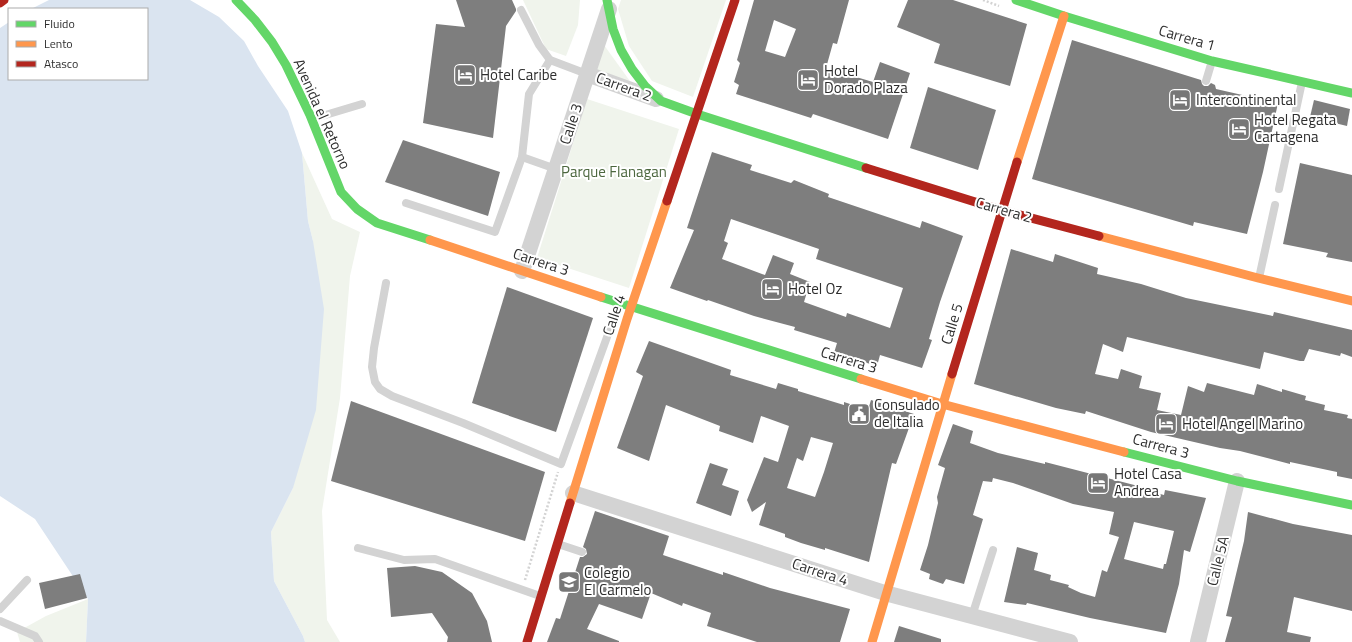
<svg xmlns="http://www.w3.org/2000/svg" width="1352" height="642" viewBox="0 0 1352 642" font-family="'Titillium Web',sans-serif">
	<rect width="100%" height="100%" fill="#fff"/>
	<g fill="#f0f4ec">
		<path d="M523,0H580L578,25L566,56L546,49Z"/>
		<path d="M621,0H726L693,97L652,81L629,46L618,9Z"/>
		<path d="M604,45L632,84L595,70Z"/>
		<path d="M587,99L679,129L629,288L537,258Z"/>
		<path d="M302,153L332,219L360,232L350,276L340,398L322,511L327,620L340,642H305L303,636L274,581L271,532L293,488L313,241L308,221Z"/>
		<path d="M88,599L86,642H20L17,632L46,616Z"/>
	</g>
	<path fill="#dae4f0" d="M49,0H190L219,17L244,41L258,66L288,111L302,153L308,221L313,241L324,309L316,410L293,488L271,532L274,581L303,636L305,642H86L88,599L35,519L0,496V28L9,22V79H147V9H31Z"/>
	<g fill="#7e7e7e" fill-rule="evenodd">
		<path d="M456,0H512L516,9V11L506,26L493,138L423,123L436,24L465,27Z"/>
		<path d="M754,0H849L837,44L833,43L826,68L873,82L880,62L910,73L888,139L813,114L811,118L736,94L739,85L734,82L740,63L737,60ZM774,20L796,29L785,57L765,51Z"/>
		<path d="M908,0H953L1027,24L1010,86L934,63L940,44L897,27Z"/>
		<path d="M1072,40L1201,80L1202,84L1204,86H1208L1211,83L1215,85L1216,89L1278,103L1263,172L1247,234L1194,222L1193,226L1032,179Z"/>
		<path d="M928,87L996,110L978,170L910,148Z"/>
		<path d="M1314,100L1350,109L1347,126L1310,117Z"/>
		<path d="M403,140L500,172L488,216L385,182Z"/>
		<path d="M712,152L752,165L750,170L791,183L794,180L829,194L828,197L920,228L922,221L963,236L940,302L929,339L932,340L922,368L880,355L877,366L834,353L837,343L794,330L795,327L754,316L708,300L707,301L670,288L694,230L687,228ZM731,219L819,249L816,259L903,288L890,328L847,313L846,317L804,302L810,282L790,274L794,263L773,255L765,275L722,259L728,243L724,241Z"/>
		<path d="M1300,163L1352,175V262L1326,257L1328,253L1283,244Z"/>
		<path d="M1011,249L1053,262L1055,254L1098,268L1097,274L1141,284L1186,298L1273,316L1274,312L1352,330V357L1341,353L1340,356L1309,349L1304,361H1300L1264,352L1260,369L1127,337L1123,352L1103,344L1095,374L1118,379L1121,369L1142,376L1139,388L1161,393L1157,410L1181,415L1188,386L1204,392L1207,383L1254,395L1257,384L1282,392V389L1306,396L1305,400L1325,405L1324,410L1348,415L1347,418L1352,419V479L1337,476V472L1290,462V464L1240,451L1220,448L1151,432L1086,411L1085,414L1056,408L974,384Z"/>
		<path d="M507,287L593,318L556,432L472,403Z"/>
		<path d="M649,341L731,370L730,375L776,389L778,383L798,389V391L844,405V402L868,410L871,400L914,414L896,464L892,463L869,562L825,548V550L801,543L785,537V534L759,525L766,502L752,512L747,500L764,457L778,462L789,426L761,416L753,443L719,431L720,426L666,405L649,461L617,448L643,376L636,372ZM811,437L833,443L824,472L815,497L787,488L797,458L803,461Z"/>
		<path d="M351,401L545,472L525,541L331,481Z"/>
		<path d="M953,424L973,431L970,443L998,453L1045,464V462L1142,487V489L1164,495L1165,490L1206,498L1190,552L1184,550L1179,584L1166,633L1090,618L1027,603L1026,605L1004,602L1017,547L1038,553L1034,570L1051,575L1050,580L1069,585L1068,587L1081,593L1095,597L1102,570L1107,572L1119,537L1109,534L1114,512L1073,504L1013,483L993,478L992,482L983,481L973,515L983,519L964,584L946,579L943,584L929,579L930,574L920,570L928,545L938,503L937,497L945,468L938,465ZM1134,522L1174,531L1166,564H1164L1163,569L1124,559Z"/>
		<path d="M710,463L728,469L722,485L739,491L731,516L696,503Z"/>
		<path d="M595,511L669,536L663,555L723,575V572L770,588L850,609L840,642H757L707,626L711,613L683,603L682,606L651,593L642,619L599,604L587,629L619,641V642H547L556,618L560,619L580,557H583L587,554L586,549L583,547Z"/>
		<path d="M1248,512L1293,524L1352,535V611L1294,597L1287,632L1311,637L1310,642H1225L1232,617L1226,616L1244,541Z"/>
		<path d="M415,566L442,572L472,593L487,621L492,642H447L448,637L432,613L391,617L387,568Z"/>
		<path d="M80,574L87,598L45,609L39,583Z"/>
		<path d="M899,626L941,639V642H894Z"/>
	</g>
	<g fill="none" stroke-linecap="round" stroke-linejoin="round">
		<g stroke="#d3d3d3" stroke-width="2.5" stroke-dasharray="2 2" stroke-linecap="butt">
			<path d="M983,0L999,6"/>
			<path d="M525,580L558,472"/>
		</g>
		<g stroke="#d3d3d3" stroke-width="8">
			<path d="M521,10L539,45L550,60L587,74"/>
			<path d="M1206,81L1212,61"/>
			<path d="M312,119L362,104"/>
			<path d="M522,157L556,169"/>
			<path d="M1279,189L1302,82"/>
			<path d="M406,203L495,232L522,157L529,94L550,60"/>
			<path d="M1259,278L1275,205"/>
			<path d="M386,283L374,348L372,367L375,382L380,389L392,396L463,423L561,464L619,304"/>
			<path d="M558,544L582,552"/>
			<path d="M358,548L404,560L435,559L540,596"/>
			<path d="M0,609L27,580"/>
			<path d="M972,616L993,550"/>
			<path d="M0,621L35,636L39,642"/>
		</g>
		<g stroke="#d3d3d3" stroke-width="16">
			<path d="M587,74L656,99"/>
			<path d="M522,271L609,9"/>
			<path d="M573,493L885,593L1070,642"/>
			<path d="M1198,642L1237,481"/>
		</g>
		<g stroke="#63d668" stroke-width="9">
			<path d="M236,0L255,20L272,42L286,65L310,115L341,192L357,209L377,223L430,240"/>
			<path d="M607,0L613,29L621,50L632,69L645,86L661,101L697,114L866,168"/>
			<path d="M1016,0L1064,16L1212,61L1352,93"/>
			<path d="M601,297L861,379"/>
			<path d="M1124,452L1237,481L1352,505"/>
		</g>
		<g stroke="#ff974d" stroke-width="9">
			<path d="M1017,162L1064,16"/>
			<path d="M1099,236L1258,278L1352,301"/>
			<path d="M430,240L601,297"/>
			<path d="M861,379L942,404L1124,452"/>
			<path d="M570,503L627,319L667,201"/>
			<path d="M872,642L952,374"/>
		</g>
		<g stroke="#b3261e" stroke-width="9">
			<path d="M0,3L4,0"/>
			<path d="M866,168L1001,210L1099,236"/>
			<path d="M667,201L735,0"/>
			<path d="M952,374L1017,162"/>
			<path d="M527,642L570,503"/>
		</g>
	</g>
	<defs>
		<g id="hotel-square" transform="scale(1.15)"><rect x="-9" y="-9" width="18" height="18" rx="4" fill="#777" stroke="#fff"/><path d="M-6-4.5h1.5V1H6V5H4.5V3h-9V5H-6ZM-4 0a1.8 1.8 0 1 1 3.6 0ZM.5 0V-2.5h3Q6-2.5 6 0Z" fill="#fff"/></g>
		<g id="civic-square" transform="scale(1.15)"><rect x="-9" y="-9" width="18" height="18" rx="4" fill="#777" stroke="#fff"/><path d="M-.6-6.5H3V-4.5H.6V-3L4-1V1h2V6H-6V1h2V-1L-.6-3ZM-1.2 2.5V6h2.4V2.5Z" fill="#fff"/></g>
		<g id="school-square" transform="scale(1.15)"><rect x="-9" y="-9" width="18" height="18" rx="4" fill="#777" stroke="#fff"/><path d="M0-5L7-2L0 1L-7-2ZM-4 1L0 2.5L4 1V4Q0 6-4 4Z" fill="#fff"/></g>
	</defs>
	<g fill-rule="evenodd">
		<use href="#hotel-square" x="465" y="75"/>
		<use href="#hotel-square" x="808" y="80"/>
		<use href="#hotel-square" x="1180" y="100"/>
		<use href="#hotel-square" x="1239" y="129"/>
		<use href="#hotel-square" x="772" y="289"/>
		<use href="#civic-square" x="859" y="414"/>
		<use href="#hotel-square" x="1166" y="424"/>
		<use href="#hotel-square" x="1098" y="483"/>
		<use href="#school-square" x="569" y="582"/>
	</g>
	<g text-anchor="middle" stroke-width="4" stroke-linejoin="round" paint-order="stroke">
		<g font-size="15" fill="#2e2e2e" stroke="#fff">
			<text transform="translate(1187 38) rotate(16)" y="5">Carrera 1</text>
			<text transform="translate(624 87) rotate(20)" y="5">Carrera 2</text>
			<text transform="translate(322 114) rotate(66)" y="5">Avenida el Retorno</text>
			<text transform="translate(571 124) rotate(-72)" y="5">Calle 3</text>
			<text transform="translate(1004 210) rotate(16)" y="5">Carrera 2</text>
			<text transform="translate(541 262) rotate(18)" y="5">Carrera 3</text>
			<text transform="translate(614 315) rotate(-72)" y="5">Calle 4</text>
			<text transform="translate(952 324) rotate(-73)" y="5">Calle 5</text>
			<text transform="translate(849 360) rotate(17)" y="5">Carrera 3</text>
			<text transform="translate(1161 446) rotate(15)" y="5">Carrera 3</text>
			<text transform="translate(1218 561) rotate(-76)" y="5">Calle 5A</text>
			<text transform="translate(820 572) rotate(18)" y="5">Carrera 4</text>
		</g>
		<g font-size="15" fill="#2e2e2e" stroke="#fff" text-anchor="start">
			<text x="824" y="76">Hotel<tspan x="824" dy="17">Dorado Plaza</tspan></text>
			<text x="480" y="80">Hotel Caribe</text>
			<text x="1196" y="105">Intercontinental</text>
			<text x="1254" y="125">Hotel Regata<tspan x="1254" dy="17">Cartagena</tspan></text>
			<text x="788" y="294">Hotel Oz</text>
			<text x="874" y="410">Consulado<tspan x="874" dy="17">de Italia</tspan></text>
			<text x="1182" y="429">Hotel Angel Marino</text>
			<text x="1114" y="479">Hotel Casa<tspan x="1114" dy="17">Andrea</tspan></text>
			<text x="584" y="578">Colegio<tspan x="584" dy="17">El Carmelo</tspan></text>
		</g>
		<g font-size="15" fill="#4c673e" stroke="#fff">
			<text x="614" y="177">Parque Flanagan</text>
		</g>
	</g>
	<rect x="8" y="8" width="140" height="72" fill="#ffffff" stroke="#ababab"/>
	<rect x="16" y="21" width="20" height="6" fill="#63d668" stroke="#ababab"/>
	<text x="44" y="28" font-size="12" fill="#2e2e2e">Fluido</text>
	<rect x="16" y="41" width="20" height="6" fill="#ff974d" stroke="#ababab"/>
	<text x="44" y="48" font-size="12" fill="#2e2e2e">Lento</text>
	<rect x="16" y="61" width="20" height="6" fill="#b3261e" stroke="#ababab"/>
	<text x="44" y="68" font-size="12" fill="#2e2e2e">Atasco</text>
</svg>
